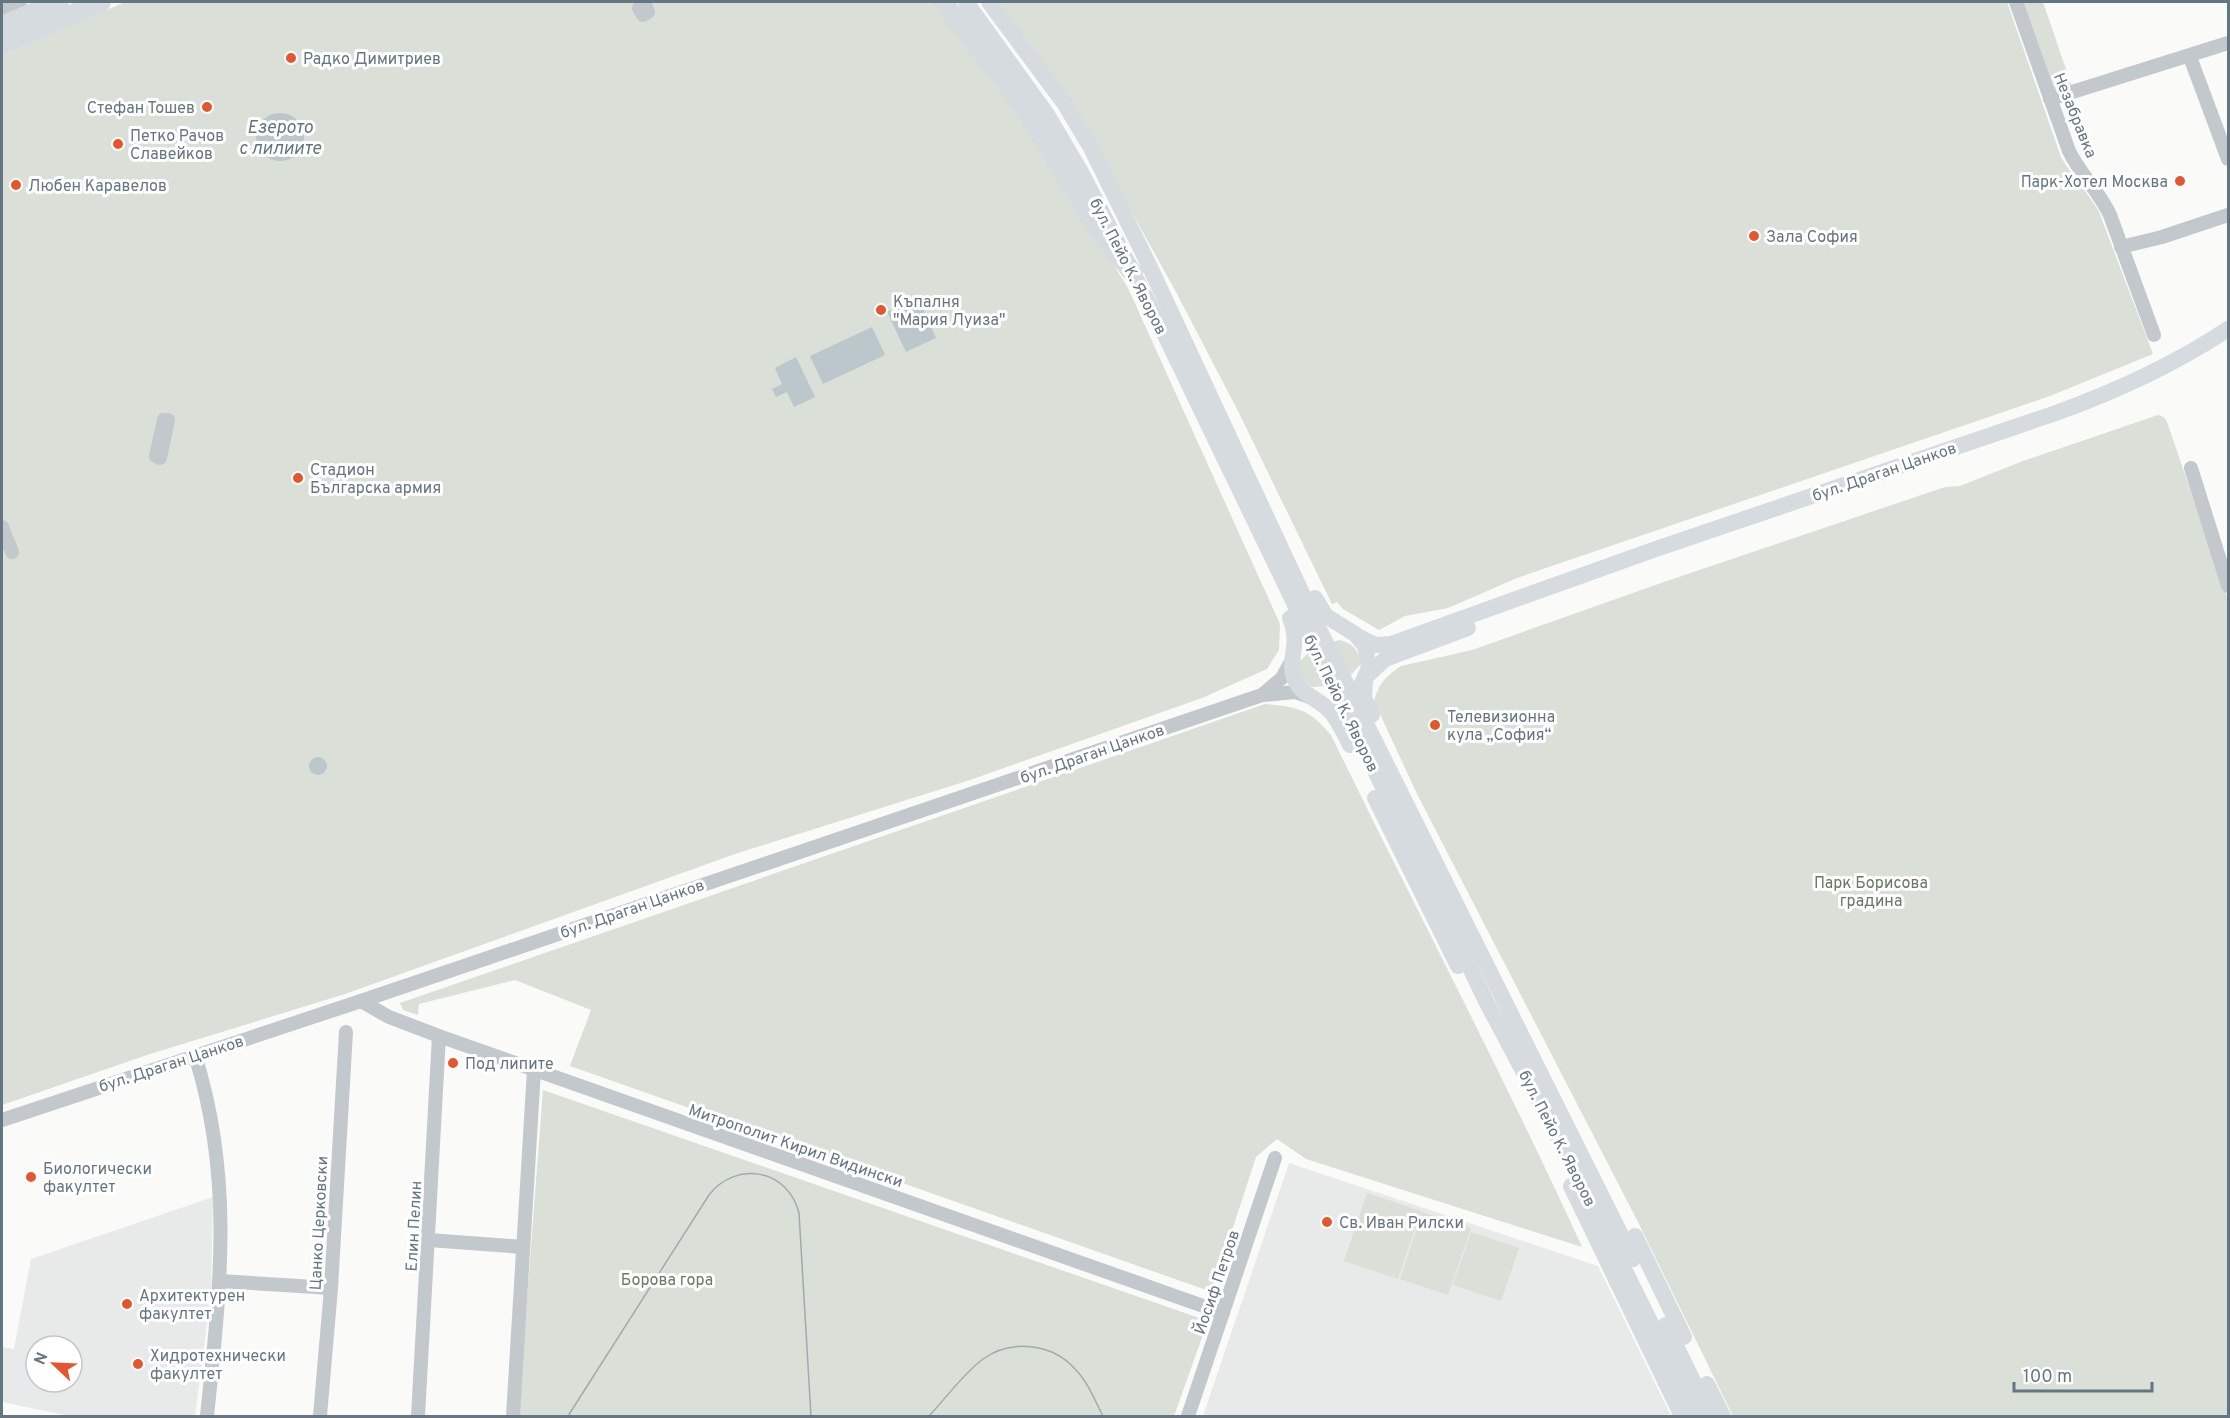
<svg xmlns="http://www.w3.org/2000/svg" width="2230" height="1418" viewBox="0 0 2230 1418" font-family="Overpass,sans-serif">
	<rect width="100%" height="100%" fill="#fafaf8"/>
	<g fill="#e8e9e9" fill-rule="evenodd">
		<path d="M1289,1163L1598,1266L1671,1416H1203Z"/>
		<path d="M213,1197L211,1293L195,1416H69L2,1402V1347L14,1349L31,1259ZM36,1346H72V1382H36Z"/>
	</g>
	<g fill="#dadfd7">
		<path d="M125,2H936L1027,124L1128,288L1280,624L1279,650L1267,669L1202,698L970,780L735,854L345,994L150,1054L2,1105V56Z"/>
		<path d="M997,2H2007L2061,157C2072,177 2088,192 2099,212L2153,354L2050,396L1517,578L1448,608L1405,616L1379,630L1343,609L1337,602L1332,604L1238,411L1176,292L1065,92Z"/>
		<path d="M2022,2H2043L2072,87L2053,94Z"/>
		<path d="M2158,415L2164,417L2167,422L2228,599V1416H1733L1637,1220L1417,794L1374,701C1378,684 1387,675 1401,666L1472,650L1664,582L1945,487L1960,486L2023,461Z"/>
		<path d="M1339,640C1353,643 1360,651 1360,665L1349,677L1333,642Z"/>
		<path d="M1310,651L1326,686L1312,687L1301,678L1298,663Z"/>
		<path d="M1265,704C1298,707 1309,709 1331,735C1414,906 1503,1074 1582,1247L1306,1159L1277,1139L1256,1157L1212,1292L570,1066L591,1010L515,980L419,1004L418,1015L403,1010L400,1003Z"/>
		<path d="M543,1090L1208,1321L1174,1416H518Z"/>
		<path d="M1367,1193L1421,1211L1398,1279L1344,1261Z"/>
		<path d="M1422,1212L1471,1228L1448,1295L1400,1279Z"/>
		<path d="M1471,1232L1519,1248L1501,1301L1453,1285Z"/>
	</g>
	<g fill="#bbc7cb">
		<circle cx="280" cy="137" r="24"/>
		<path d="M918,298L936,338L906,352L887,312Z"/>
		<path d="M872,327L885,355L823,384L810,356Z"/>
		<path d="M796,357L815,397L794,407L787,392L776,397L772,389L782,384L775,368Z"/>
		<circle cx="318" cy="766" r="9"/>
	</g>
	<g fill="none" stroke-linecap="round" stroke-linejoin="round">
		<g stroke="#c3c8cc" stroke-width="14">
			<path d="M2016,2L2069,151C2080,174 2099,191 2110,215L2154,335"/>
			<path d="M645,5L648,12L643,15L639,8Z"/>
			<path d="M2,9L20,2"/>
			<path d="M2190,57L2228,159"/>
			<path d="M2050,99L2228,43"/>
			<path d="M2121,247L2162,237L2228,215"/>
			<path d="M164,420H168L160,458L156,456Z"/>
			<path d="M2191,468L2228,586"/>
			<path d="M2,527L12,552"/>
			<path d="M1264,695L1295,692L1309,697"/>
			<path d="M361,1001L389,1017L439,1036L1223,1313"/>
			<path d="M195,1055C234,1180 220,1289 207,1416"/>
			<path d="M2,1120L361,1001L1262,695L1282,678L1292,660"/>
			<path d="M429,1240L523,1247"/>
			<path d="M220,1281L331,1288"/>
			<path d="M320,1416L331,1288L346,1032"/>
			<path d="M418,1416L439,1036"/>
			<path d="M513,1416L534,1070"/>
			<path d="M1188,1416L1275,1158"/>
		</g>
		<g stroke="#d6dbdf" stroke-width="16">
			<path d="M966,2L1048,116L1081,172L1165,335L1486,1001L1563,1146L1697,1416"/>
			<path d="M989,2L1064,103L1091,148L1148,263L1314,619L1633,1259"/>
			<path d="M1315,598L1326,616L1355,634L1365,646L1369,668L1359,690"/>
			<path d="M1290,618C1302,646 1285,660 1296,682C1304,696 1318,699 1328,709C1338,718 1344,734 1350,745"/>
			<path d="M1357,636L1375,645L1391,644L1653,550L2056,413C2117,391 2174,365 2228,329"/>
			<path d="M1368,675L1385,659L1468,628"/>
			<path d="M1365,682L1364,698L1372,715"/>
			<path d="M1375,798L1458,966"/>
			<path d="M1571,1186L1682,1416"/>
			<path d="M1635,1236L1684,1337"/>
			<path d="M1601,1241L1617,1282"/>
			<path d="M1666,1325L1710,1416"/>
			<path d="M1707,1384L1723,1416"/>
		</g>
		<g stroke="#d6dbdf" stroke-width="20">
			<path d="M943,2L1025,108L1096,226L1133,273"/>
			<path d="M2,26L59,2"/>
			<path d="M2,45L101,2"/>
		</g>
		<g stroke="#a2aab0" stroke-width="1.5">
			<path d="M568,1416L709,1195C736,1160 788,1169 799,1213L811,1416"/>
			<path d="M929,1416C946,1398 963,1374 983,1359C1011,1339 1052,1343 1075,1369C1088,1382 1095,1401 1103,1416"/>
		</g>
	</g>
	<g fill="#e4572e" stroke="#fff" stroke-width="2">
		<circle cx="291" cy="58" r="6"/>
		<circle cx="207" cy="107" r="6"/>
		<circle cx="118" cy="144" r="6"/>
		<circle cx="2180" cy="181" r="6"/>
		<circle cx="16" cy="185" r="6"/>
		<circle cx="1754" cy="236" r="6"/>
		<circle cx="881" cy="310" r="6"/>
		<circle cx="298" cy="478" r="6"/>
		<circle cx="1435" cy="725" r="6"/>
		<circle cx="453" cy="1063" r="6"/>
		<circle cx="31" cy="1177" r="6"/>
		<circle cx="1327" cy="1222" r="6"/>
		<circle cx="127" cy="1304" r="6"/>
		<circle cx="138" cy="1364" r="6"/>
	</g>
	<g text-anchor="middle" stroke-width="6" stroke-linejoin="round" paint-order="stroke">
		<g font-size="16" fill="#657683" stroke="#fff" text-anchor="start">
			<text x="303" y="64">Радко Димитриев</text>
			<text x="195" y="113" text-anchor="end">Стефан Тошев</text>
			<text x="130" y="141">Петко Рачов<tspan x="130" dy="18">Славейков</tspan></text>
			<text x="2168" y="187" text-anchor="end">Парк-Хотел Москва</text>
			<text x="28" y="191">Любен Каравелов</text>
			<text x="1766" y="242">Зала София</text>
			<text x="893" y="307">Къпалня<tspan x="893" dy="18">"Мария Луиза"</tspan></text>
			<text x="310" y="475">Стадион<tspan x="310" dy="18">Българска армия</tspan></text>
			<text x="1447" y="722">Телевизионна<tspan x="1447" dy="18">кула „София“</tspan></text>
			<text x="465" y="1069">Под липите</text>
			<text x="43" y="1174">Биологически<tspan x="43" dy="18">факултет</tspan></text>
			<text x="1339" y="1228">Св. Иван Рилски</text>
			<text x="139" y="1301">Архитектурен<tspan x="139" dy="18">факултет</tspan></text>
			<text x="150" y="1361">Хидротехнически<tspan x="150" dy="18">факултет</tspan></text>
		</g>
		<g font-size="16" fill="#657683" stroke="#fff">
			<text transform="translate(2076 115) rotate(68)" y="6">Незабравка</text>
			<text transform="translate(1129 266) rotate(63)" y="6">бул. Пейо К. Яворов</text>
			<text transform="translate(1884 471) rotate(-19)" y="6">бул. Драган Цанков</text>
			<text transform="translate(1342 703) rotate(64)" y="6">бул. Пейо К. Яворов</text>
			<text transform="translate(1092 753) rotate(-19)" y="6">бул. Драган Цанков</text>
			<text transform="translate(632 908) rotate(-19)" y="6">бул. Драган Цанков</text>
			<text transform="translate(171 1063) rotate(-18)" y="6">бул. Драган Цанков</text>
			<text transform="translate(1558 1138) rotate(63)" y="6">бул. Пейо К. Яворов</text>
			<text transform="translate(796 1145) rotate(19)" y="6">Митрополит Кирил Видински</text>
			<text transform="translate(318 1223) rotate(-87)" y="6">Цанко Церковски</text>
			<text transform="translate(413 1226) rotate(-87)" y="6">Елин Пелин</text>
			<text transform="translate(1216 1282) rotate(-71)" y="6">Йосиф Петров</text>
		</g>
		<g font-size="16" fill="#687a64" stroke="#fff">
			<text x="1871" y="888">Парк Борисова<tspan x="1871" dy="18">градина</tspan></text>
			<text x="667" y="1285">Борова гора</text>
		</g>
		<g font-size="18" font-style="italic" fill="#60757c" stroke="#fff">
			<text x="280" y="133">Езерото<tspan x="280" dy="21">с лилиите</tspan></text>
		</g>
	</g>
	<rect width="2230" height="1418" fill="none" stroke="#657683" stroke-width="6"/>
	<g transform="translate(54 1364) rotate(293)"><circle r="28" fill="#ffffff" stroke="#c1c8cd" stroke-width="1.5"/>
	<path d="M0-4.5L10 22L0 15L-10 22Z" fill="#e4572e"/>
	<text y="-9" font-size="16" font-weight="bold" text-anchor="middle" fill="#657683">N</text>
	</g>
	<path d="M2014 1382v9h138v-9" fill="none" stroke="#657683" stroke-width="3"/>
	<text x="2023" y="1382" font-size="18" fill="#657683" stroke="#ffffff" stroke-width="4.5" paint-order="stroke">100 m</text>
</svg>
